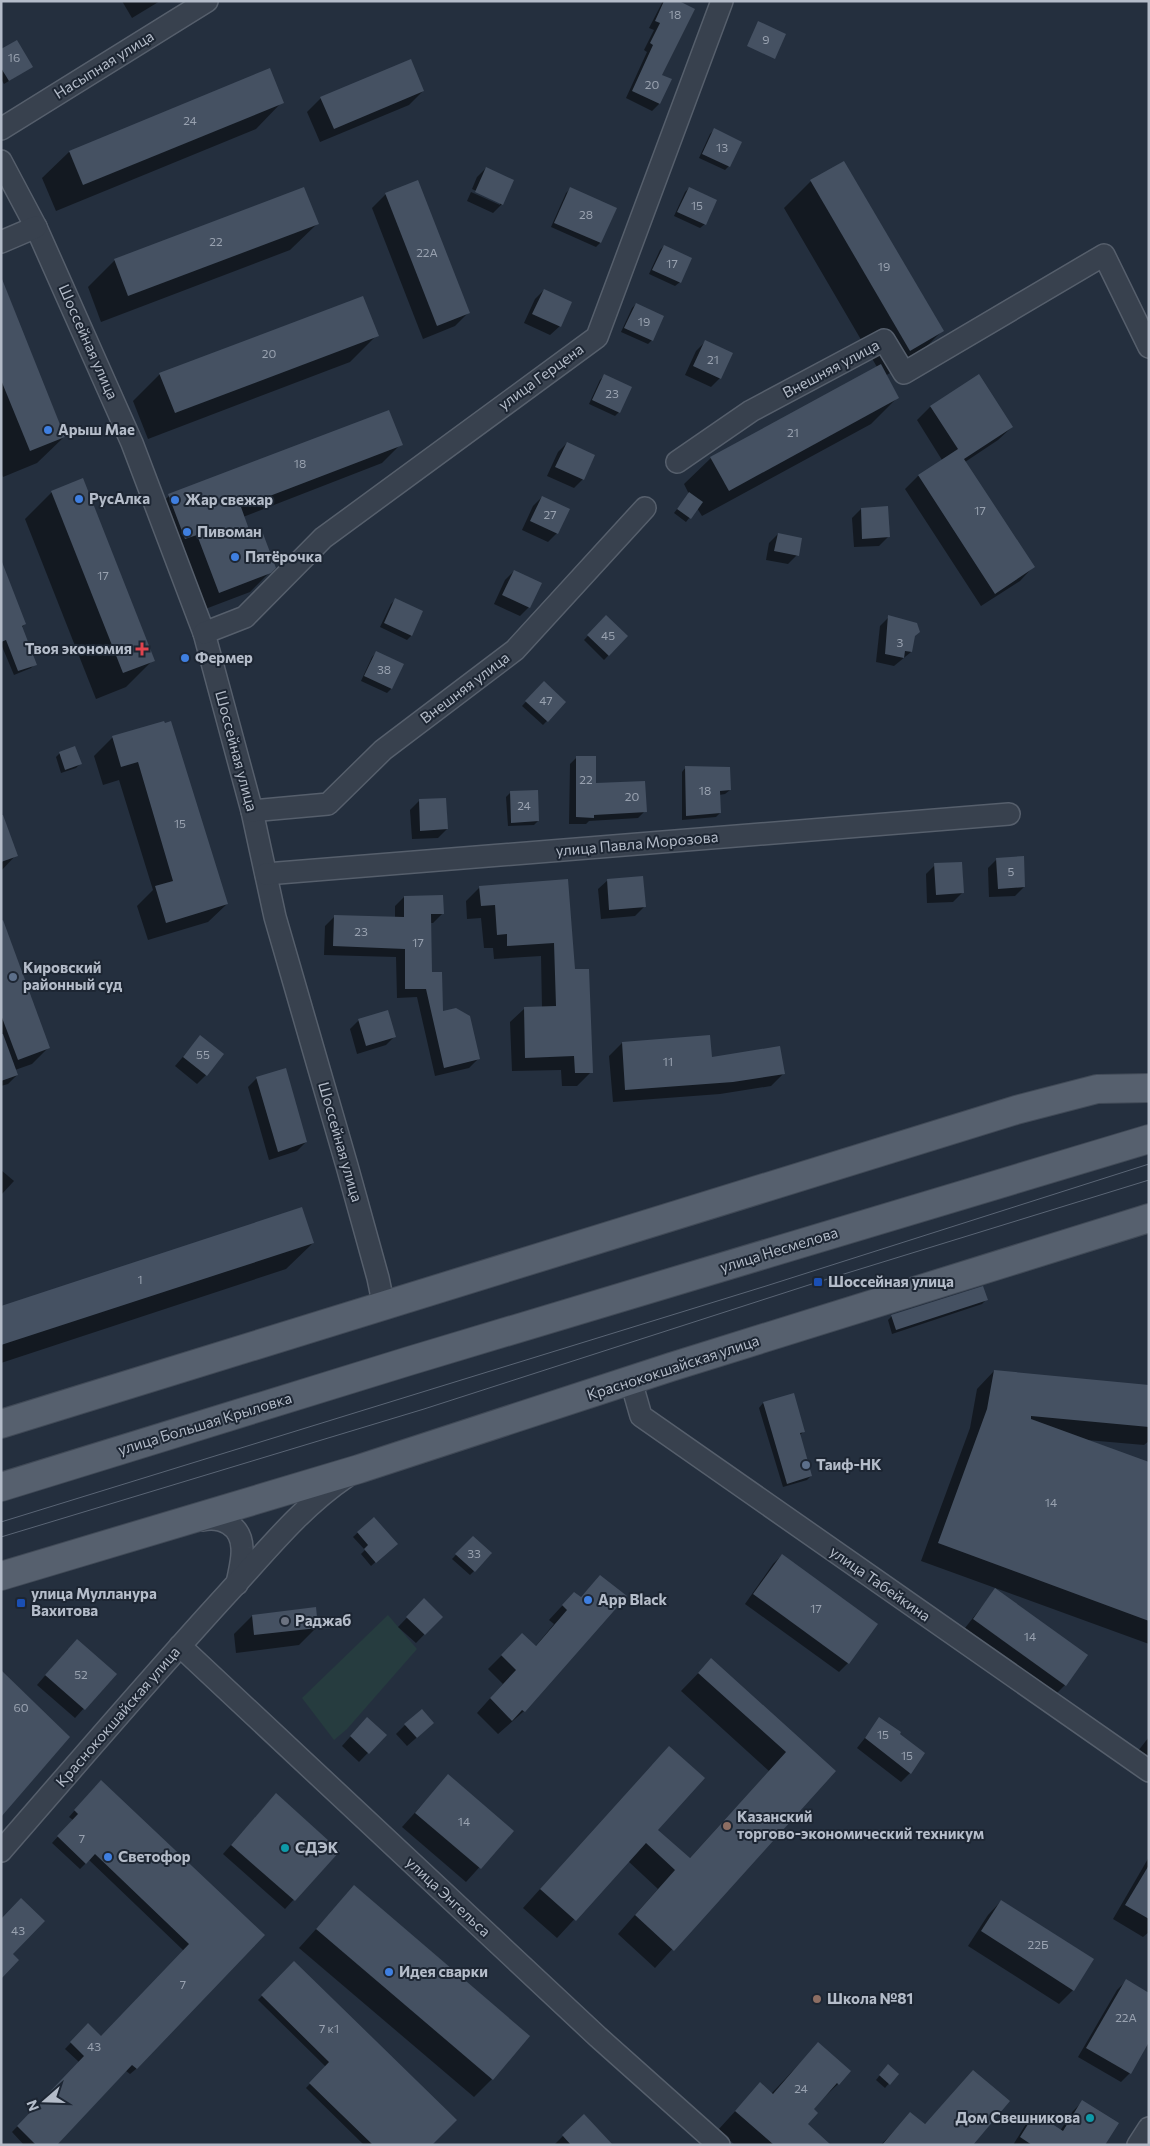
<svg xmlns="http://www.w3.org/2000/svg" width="1150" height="2146" viewBox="0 0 1150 2146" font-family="Commissioner,sans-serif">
	<rect width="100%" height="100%" fill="#242f3e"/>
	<path fill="#263c3f" d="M388,1615L417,1649L347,1729L334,1740L302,1698Z"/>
	<g fill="#0007">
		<path d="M122,1H160L132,18Z"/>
		<path d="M663,1H676L661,75L670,80L659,104L652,111L626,98L647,52L644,50L654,30L649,28Z"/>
		<path d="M1,51L31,67L4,84L1,79Z"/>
		<path d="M269,70L282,102L256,129L56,211L42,178L69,152Z"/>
		<path d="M423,91L409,105L320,142L307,112L321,98Z"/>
		<path d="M714,130L729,166L725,170L699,158L710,134Z"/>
		<path d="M843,162L942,331L915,358L885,376L897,398L871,424L702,516L697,508L686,522L674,513L689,494L684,484L711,458L877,367L784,208L811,181Z"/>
		<path d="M486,168L502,204L493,213L467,201L471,192L500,205V202L472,189L477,177Z"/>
		<path d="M689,188L705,224L700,228L674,216L685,192Z"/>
		<path d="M570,189L615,209L600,243L596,247L551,227L566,193Z"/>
		<path d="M386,194L468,313L455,326L423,339L372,208Z"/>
		<path d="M317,224L290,250L101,322L88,287L115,260Z"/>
		<path d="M664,246L680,282L675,286L649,274L660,250Z"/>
		<path d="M1,280L64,437L37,463L3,477L1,473Z"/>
		<path d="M544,290L570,302L560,326L550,335L524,323L535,299Z"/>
		<path d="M636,304L652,340L648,344L621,332L632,308Z"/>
		<path d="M377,335L350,362L148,439L133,401L160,374Z"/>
		<path d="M705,342L720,378L711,387L685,375L696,351Z"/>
		<path d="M604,376L619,412L615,416L589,404L600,380Z"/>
		<path d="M930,407L1012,427L998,440L965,462L1033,567L1020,581L981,606L905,489L918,476L942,460L917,420Z"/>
		<path d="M389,411L401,444L382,463L243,517L250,537L274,568L250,592L200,611L150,514L169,496Z"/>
		<path d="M567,443L583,479L574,488L547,476L558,452Z"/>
		<path d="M52,492L153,660L126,687L96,699L25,519Z"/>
		<path d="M542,497L557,533L548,542L522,530L533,506Z"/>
		<path d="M861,509L888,537L879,546L854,547L852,518Z"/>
		<path d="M778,534L797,555L788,564L766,560L769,543Z"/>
		<path d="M514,571L529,607L520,616L494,604L505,580Z"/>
		<path d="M7,579L25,624L21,628L35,664L31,668L14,675L1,644V581Z"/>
		<path d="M396,599L422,612L411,636L407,640L380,627L391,604Z"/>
		<path d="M606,617L627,636L604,660L584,640Z"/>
		<path d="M889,617L914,636L911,652L894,666L876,662L880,626Z"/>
		<path d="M376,653L402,665L391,689L387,693L361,681L372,657Z"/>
		<path d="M544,682L565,702L543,725L522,706Z"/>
		<path d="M163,722L227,904L208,922L148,940L137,906L153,890L119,780L103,785L94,756L112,738Z"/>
		<path d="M60,753L80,764L76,768L61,773L56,757Z"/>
		<path d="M577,757L595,785L645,811L638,818L589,821L586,824H569L570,764Z"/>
		<path d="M686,767L730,790L725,794L719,795L720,813L716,817L682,820V772Z"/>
		<path d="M510,793L538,821L534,825L508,826L506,797Z"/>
		<path d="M419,801L447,829L438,838L412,839L410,810Z"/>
		<path d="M1,826L16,855L1,871Z"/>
		<path d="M997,859L1024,887L1015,896L989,897L988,868Z"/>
		<path d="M935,865L962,893L953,902L927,903L926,874Z"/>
		<path d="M608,880L644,907L635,916L601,919L598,889Z"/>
		<path d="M567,881L574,970L591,1072L577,1086H562L561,1070L512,1071L510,1022L524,1009L542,1008L541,956L494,959L493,948H484L481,918L467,919L466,901L480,887Z"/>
		<path d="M404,897L443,913L433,923H430L431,973L441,1013L478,1059L469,1068L435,1076L417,997L397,998L396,957L324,955L325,926L334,917L395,918V906Z"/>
		<path d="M1,940L49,1047L32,1064L15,1070L17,1075L8,1084L1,1086Z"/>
		<path d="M359,1020L395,1036L386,1045L357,1054L350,1029Z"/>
		<path d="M709,1036L711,1058L783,1074L771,1086L720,1094L613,1102L609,1056L622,1043Z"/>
		<path d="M200,1037L206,1075L197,1084L175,1066Z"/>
		<path d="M257,1078L306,1142L297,1151L269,1160L248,1087Z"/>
		<path d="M1,1170L14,1181L1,1195Z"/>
		<path d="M313,1243L286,1269L1,1363V1307Z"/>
		<path d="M986,1300L982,1304L892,1334L888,1320L892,1316Z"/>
		<path d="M994,1371L1149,1386V1441L1144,1445L1087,1440L1149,1463V1644L921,1561L970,1428L977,1389Z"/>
		<path d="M763,1403L803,1432L800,1435L811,1476L807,1480L783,1487L759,1408Z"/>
		<path d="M373,1518L396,1544L371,1566L361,1554L365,1550L353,1537Z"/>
		<path d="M473,1537L491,1554L470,1575L452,1559Z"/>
		<path d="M782,1555L877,1624L848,1663L839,1672L745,1604L773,1564Z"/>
		<path d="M600,1577L524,1711L498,1734L477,1713L503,1684L488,1669L522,1635L535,1647L554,1624L549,1620L560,1608L574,1594L580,1598Z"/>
		<path d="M995,1590L1086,1655L1065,1685L1056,1694L965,1628Z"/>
		<path d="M424,1600L441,1617L416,1643L398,1627Z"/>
		<path d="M252,1616L317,1627L299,1645L236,1653L234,1634Z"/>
		<path d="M68,1649L115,1674L75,1718L37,1685Z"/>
		<path d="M711,1660L834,1771L655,1968L618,1934L658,1889L628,1861L557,1938L523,1908L652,1765L656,1830L689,1859L769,1771L681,1691Z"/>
		<path d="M880,1719L924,1753L910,1773L901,1782L857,1748Z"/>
		<path d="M405,1725L423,1732L407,1746L396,1734Z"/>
		<path d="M358,1728L385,1735L359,1762L342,1746Z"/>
		<path d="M1149,1737V1765L1134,1756Z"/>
		<path d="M448,1776L512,1831L466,1882L402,1827Z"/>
		<path d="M95,1787L263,1935L136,2069L130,2074L126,2071L55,2145H24L12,2132L79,2062L65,2049L88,2025L101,2038L184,1951L89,1860L80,1869L52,1843L73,1820L69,1817Z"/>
		<path d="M267,1804L338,1851L285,1909L223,1854Z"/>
		<path d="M1149,1857V1932L1143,1937L1113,1919Z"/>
		<path d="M354,1887L492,2079L474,2097L299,1948Z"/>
		<path d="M1001,1901L1073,1990L1059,2004L968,1946L988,1915Z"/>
		<path d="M294,1963L431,2145H364L306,2088L326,2067L258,2000Z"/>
		<path d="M1126,1981L1130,2073L1121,2082L1078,2057L1117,1990Z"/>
		<path d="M818,2044L838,2084L812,2109L806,2124L829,2145H735L718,2130L760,2084L771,2094Z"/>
		<path d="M884,2070L897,2074L885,2088L876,2080Z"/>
		<path d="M973,2072L972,2145H881L910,2114L924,2125Z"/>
		<path d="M1082,2102L1104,2145H1013L1026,2124L1035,2115L1060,2131L1073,2111Z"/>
		<path d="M584,2116L611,2145H554L563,2136Z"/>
	</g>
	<g fill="#455162">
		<path d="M664,1H679L695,9L662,75L672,79L660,104L632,91L653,45L650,43L660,23L655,21Z"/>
		<path d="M758,21L786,34L775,59L747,46Z"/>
		<path d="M17,40L33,67L9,81L1,68V49Z"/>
		<path d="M411,59L424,91L334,129L320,97Z"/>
		<path d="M270,68L284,103L83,185L69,151Z"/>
		<path d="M714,128L742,142L730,167L702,154Z"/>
		<path d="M844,161L944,331L910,351L810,180Z"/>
		<path d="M486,167L514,180L503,205L475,192Z"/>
		<path d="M418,180L470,313L437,326L385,193Z"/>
		<path d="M304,187L319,224L128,296L114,259Z"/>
		<path d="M570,187L617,208L601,243L554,223Z"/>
		<path d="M689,187L717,200L706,225L677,212Z"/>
		<path d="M664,245L692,258L681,283L652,270Z"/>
		<path d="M2,279L65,437L30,451L1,380Z"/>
		<path d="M544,289L572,302L561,327L532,314Z"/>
		<path d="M363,296L379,336L175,413L159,373Z"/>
		<path d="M636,303L664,316L653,341L624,328Z"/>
		<path d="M705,340L733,353L721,379L693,366Z"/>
		<path d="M881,364L899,398L729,491L710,457Z"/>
		<path d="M604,374L632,387L620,413L592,400Z"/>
		<path d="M979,374L1013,427L964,459L1035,567L995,594L918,475L958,449L930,406Z"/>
		<path d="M389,410L403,445L241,507L251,535L262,531L276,568L271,573L219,593L197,535L185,539L168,494Z"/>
		<path d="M567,442L595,455L584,480L555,467Z"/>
		<path d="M83,478L155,661L123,673L51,491Z"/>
		<path d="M689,492L703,502L691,519L677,509Z"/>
		<path d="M542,496L570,509L558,534L530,521Z"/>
		<path d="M888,506L890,537L862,539L861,508Z"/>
		<path d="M778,533L802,538L799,556L774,551Z"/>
		<path d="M2,562L26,624L22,626L37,665L18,671L6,640L1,642Z"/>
		<path d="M514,570L542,583L530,608L502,595Z"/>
		<path d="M395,598L423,611L412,636L384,623Z"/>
		<path d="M606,615L628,636L609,656L587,635Z"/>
		<path d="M888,615L917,623L920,632L915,636L912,652L905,651L904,658L885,654Z"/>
		<path d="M376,651L404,664L392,689L364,676Z"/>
		<path d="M544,681L566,702L548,722L525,701Z"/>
		<path d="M164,721L165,723L171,721L228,904L166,923L155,886L173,881L138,762L121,767L112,736Z"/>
		<path d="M75,746L82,764L65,770L59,752Z"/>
		<path d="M576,756H596V783L645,781L647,812L594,815V818L576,817Z"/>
		<path d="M685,766L730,767L731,790L720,791L721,813L686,816Z"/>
		<path d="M538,790L539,821L511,823L510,791Z"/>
		<path d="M446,798L448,829L420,831L419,799Z"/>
		<path d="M1,815H3L18,856L1,862Z"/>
		<path d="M1024,856L1025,887L998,889L996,858Z"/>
		<path d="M962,862L964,893L936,895L934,863Z"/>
		<path d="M643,876L646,907L609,910L607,879Z"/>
		<path d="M568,879L575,969H589L593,1073H575L574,1056L525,1058L524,1007L556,1006L554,943L507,946V934L497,935L495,905L481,906L479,886Z"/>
		<path d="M443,895L444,914H431L432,972H442L443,1011L456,1008L470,1016L480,1059L444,1068L426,989H405V949L333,946L334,915L404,917V896Z"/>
		<path d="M3,920L50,1048L18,1060L1,1015V921Z"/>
		<path d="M388,1010L396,1037L366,1046L358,1019Z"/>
		<path d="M1,1034H3L18,1075L1,1081Z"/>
		<path d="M200,1035L224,1054L207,1076L183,1057Z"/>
		<path d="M710,1035L712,1057L780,1046L785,1074L733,1082L625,1090L622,1042Z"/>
		<path d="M286,1068L307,1142L278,1152L256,1077Z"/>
		<path d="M302,1207L314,1243L1,1345V1306Z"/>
		<path d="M983,1286L988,1300L896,1330L891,1315Z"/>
		<path d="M994,1370L1149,1385V1427L1031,1416V1419L1149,1462V1621L938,1543L987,1409Z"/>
		<path d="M794,1393L805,1432L800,1433L812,1476L787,1484L763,1402Z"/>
		<path d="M374,1517L398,1544L376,1563L364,1549L368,1545L357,1532Z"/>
		<path d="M473,1536L492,1553L475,1572L455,1554Z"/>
		<path d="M782,1554L878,1624L849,1664L753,1594Z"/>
		<path d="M600,1575L627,1596L525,1712L522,1710L512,1721L490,1698L516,1670L501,1655L522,1633L536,1646L567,1610L562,1605L574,1592L581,1597Z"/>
		<path d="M995,1588L1088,1655L1066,1686L973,1619Z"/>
		<path d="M424,1598L443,1617L425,1635L406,1617Z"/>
		<path d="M316,1607L318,1628L254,1635L252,1615Z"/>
		<path d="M77,1639L117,1674L85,1710L45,1675Z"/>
		<path d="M711,1658L836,1771L674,1951L635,1915L675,1870L646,1843L576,1921L540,1889L669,1746L705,1778L658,1830L690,1858L786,1752L698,1673Z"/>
		<path d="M1,1670L70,1737L1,1817Z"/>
		<path d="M422,1709L434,1723L417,1738L404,1724Z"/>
		<path d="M367,1717L387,1735L369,1754L350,1736Z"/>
		<path d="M879,1717L901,1732L900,1734L925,1753L911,1774L865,1738Z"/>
		<path d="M448,1774L514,1831L481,1869L415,1813Z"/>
		<path d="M101,1780L265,1935L137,2069L132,2065L57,2145H36L17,2126L84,2056L70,2042L88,2023L101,2036L189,1944L95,1854L86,1864L57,1836L78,1814L74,1810Z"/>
		<path d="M276,1793L340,1851L295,1901L231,1845Z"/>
		<path d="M1149,1865V1919L1125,1905Z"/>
		<path d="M354,1885L530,2036L493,2080L316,1929Z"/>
		<path d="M21,1898L45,1921L13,1954L19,1960L1,1979V1919Z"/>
		<path d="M1001,1900L1094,1959L1074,1991L981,1931Z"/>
		<path d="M294,1961L457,2120L432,2145H373L309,2083L329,2062L261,1995Z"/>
		<path d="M1126,1979L1149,1993V2042L1131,2074L1086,2048Z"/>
		<path d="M818,2042L851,2071L839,2085L837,2083L814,2109L818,2113L808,2124L831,2145H774L735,2111L760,2082L773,2094Z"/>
		<path d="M888,2064L899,2074L890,2085L879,2075Z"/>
		<path d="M973,2070L1010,2101L973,2145H882L910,2112L925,2124Z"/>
		<path d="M1082,2100L1119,2123L1105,2145H1032L1020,2137L1035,2113L1063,2131Z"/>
		<path d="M584,2114L613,2145H571L562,2135Z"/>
	</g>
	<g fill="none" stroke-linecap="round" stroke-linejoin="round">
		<g stroke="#565f6c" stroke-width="24">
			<g id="minor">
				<path d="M1,129L207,1"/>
				<path d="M1,161L36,227L132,443L204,633L252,811L275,917L347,1166L378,1278L384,1307"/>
				<path d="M1,242L36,227"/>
				<path d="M677,462L751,411L884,340L904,373L1104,255L1149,347"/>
				<path d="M204,633L245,617L323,538L597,337L722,1"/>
				<path d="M252,811L328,804L383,750L515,650L645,508"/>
				<path d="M266,874L1009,814"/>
				<path d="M631,1381L641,1416L1149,1771"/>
				<path d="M202,1520C221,1516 241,1525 242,1548C243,1559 239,1572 237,1584"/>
				<path d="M180,1646L598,2037L719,2145"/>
				<path d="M1,1851C76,1765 150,1678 227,1594C264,1554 300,1508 346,1477"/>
				<path d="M1138,2145L1149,2128"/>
			</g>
		</g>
		<g stroke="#414a57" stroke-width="30">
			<g id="major">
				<path d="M1,1424L1016,1110L1097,1089L1149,1088"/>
				<path d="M1,1487L409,1361L1149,1139"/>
				<path d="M1,1576L359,1469L671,1367L1149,1218"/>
			</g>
		</g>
		<use href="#minor" stroke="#38414e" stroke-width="21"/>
		<use href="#major" stroke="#56606e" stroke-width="28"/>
		<g stroke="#5a6575" stroke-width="1">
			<path d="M1,1522L766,1286L1149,1164"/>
			<path d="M1,1537L424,1409L818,1282L1149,1180"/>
		</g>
	</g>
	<g fill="#3f7fe0" stroke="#1d2633" stroke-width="2">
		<circle cx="48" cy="430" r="5"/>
		<circle cx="79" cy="499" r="5"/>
		<circle cx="175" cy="500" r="5"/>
		<circle cx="187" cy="532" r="5"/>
		<circle cx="235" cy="557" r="5"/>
		<circle cx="185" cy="658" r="5"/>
		<circle cx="588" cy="1600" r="5"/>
		<circle cx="108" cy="1857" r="5"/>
		<circle cx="389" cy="1972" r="5"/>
	</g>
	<path fill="#e0444e" stroke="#1d2633" stroke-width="2" d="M139.5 641.5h5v5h5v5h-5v5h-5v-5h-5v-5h5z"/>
	<g fill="#5c6f8a" stroke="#1d2633" stroke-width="2">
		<circle cx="13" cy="977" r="5"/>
		<circle cx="806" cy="1465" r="5"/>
	</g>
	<g fill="#1a4fb4" stroke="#1d2633" stroke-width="2">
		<rect x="813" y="1277" width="10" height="10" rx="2.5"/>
		<rect x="16" y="1598" width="10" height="10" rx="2.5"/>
	</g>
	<circle fill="#6b7280" stroke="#1d2633" stroke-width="2" cx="285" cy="1621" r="5"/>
	<g fill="#8d6e63" stroke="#1d2633" stroke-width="2">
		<circle cx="727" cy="1826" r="5"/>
		<circle cx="817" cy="1999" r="5"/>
	</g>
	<g fill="#0f9aa8" stroke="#1d2633" stroke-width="2">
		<circle cx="285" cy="1848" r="5"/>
		<circle cx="1090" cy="2118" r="5"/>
	</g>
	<g text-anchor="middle" stroke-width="4" stroke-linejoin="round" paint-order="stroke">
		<g font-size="12" fill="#98a1af">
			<text x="675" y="19">18</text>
			<text x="766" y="44">9</text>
			<text x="14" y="62">16</text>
			<text x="652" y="89">20</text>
			<text x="190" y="125">24</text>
			<text x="722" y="152">13</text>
			<text x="697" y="210">15</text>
			<text x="586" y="219">28</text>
			<text x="216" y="246">22</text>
			<text x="427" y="257">22А</text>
			<text x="672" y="268">17</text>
			<text x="884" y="271">19</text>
			<text x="644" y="326">19</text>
			<text x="269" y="358">20</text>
			<text x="713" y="364">21</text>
			<text x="612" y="398">23</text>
			<text x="793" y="437">21</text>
			<text x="300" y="468">18</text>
			<text x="980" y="515">17</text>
			<text x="550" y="519">27</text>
			<text x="103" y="580">17</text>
			<text x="608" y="640">45</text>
			<text x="900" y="647">3</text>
			<text x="384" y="674">38</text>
			<text x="546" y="705">47</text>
			<text x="586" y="784">22</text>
			<text x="705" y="795">18</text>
			<text x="632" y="801">20</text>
			<text x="524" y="810">24</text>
			<text x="180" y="828">15</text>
			<text x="1011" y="876">5</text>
			<text x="361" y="936">23</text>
			<text x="418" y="947">17</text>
			<text x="203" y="1059">55</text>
			<text x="668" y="1066">11</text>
			<text x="140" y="1284">1</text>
			<text x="1051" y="1507">14</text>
			<text x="474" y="1558">33</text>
			<text x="816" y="1613">17</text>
			<text x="1030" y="1641">14</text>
			<text x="81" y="1679">52</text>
			<text x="21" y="1712">60</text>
			<text x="883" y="1739">15</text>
			<text x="907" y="1760">15</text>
			<text x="464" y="1826">14</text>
			<text x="82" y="1843">7</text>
			<text x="18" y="1935">43</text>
			<text x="1038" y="1949">22Б</text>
			<text x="183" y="1989">7</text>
			<text x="1126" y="2022">22А</text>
			<text x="329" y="2033">7 к1</text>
			<text x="94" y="2051">43</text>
			<text x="801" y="2093">24</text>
		</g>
		<g font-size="15" fill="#b4bcc9" stroke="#1d2633">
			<text transform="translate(104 65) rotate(-32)" y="5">Насыпная улица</text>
			<text transform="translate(88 342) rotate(66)" y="5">Шоссейная улица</text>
			<text transform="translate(831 369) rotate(-28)" y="5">Внешняя улица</text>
			<text transform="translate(541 377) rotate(-36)" y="5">улица Герцена</text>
			<text transform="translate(465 688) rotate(-37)" y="5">Внешняя улица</text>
			<text transform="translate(236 751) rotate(75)" y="5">Шоссейная улица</text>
			<text transform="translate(637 844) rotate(-5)" y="5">улица Павла Морозова</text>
			<text transform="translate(340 1142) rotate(74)" y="5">Шоссейная улица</text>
			<text transform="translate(779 1250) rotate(-17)" y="5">улица Несмелова</text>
			<text transform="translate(673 1368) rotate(-18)" y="5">Краснококшайская улица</text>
			<text transform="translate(205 1424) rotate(-17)" y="5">улица Большая Крыловка</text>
			<text transform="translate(880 1584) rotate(35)" y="5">улица Табейкина</text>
			<text transform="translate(118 1717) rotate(-49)" y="5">Краснококшайская улица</text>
			<text transform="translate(448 1897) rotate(43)" y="5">улица Энгельса</text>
		</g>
		<g font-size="15" font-weight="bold" fill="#b4bcc9" stroke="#1d2633" text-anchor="start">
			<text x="58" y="435">Арыш Мае</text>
			<text x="89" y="504">РусАлка</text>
			<text x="185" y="505">Жар свежар</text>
			<text x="197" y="537">Пивоман</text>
			<text x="245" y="562">Пятёрочка</text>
			<text x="132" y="654" text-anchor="end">Твоя экономия</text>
			<text x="195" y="663">Фермер</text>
			<text x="23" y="973">Кировский<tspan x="23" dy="17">районный суд</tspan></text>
			<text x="828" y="1287">Шоссейная улица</text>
			<text x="816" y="1470">Таиф-НК</text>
			<text x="31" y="1599">улица Мулланура<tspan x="31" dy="17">Вахитова</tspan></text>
			<text x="598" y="1605">App Black</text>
			<text x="295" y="1626">Раджаб</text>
			<text x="737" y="1822">Казанский<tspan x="737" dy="17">торгово-экономический техникум</tspan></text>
			<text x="295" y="1853">СДЭК</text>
			<text x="118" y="1862">Светофор</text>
			<text x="399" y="1977">Идея сварки</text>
			<text x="827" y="2004">Школа №81</text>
			<text x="1080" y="2123" text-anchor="end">Дом Свешникова</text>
		</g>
	</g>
	<rect width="1150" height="2146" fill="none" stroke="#b4bcc9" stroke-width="5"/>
	<g transform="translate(45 2101) rotate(250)" stroke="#1d2633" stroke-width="4" paint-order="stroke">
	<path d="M0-4L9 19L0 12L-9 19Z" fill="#b4bcc9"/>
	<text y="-8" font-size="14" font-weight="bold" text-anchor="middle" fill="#b4bcc9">N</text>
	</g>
</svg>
